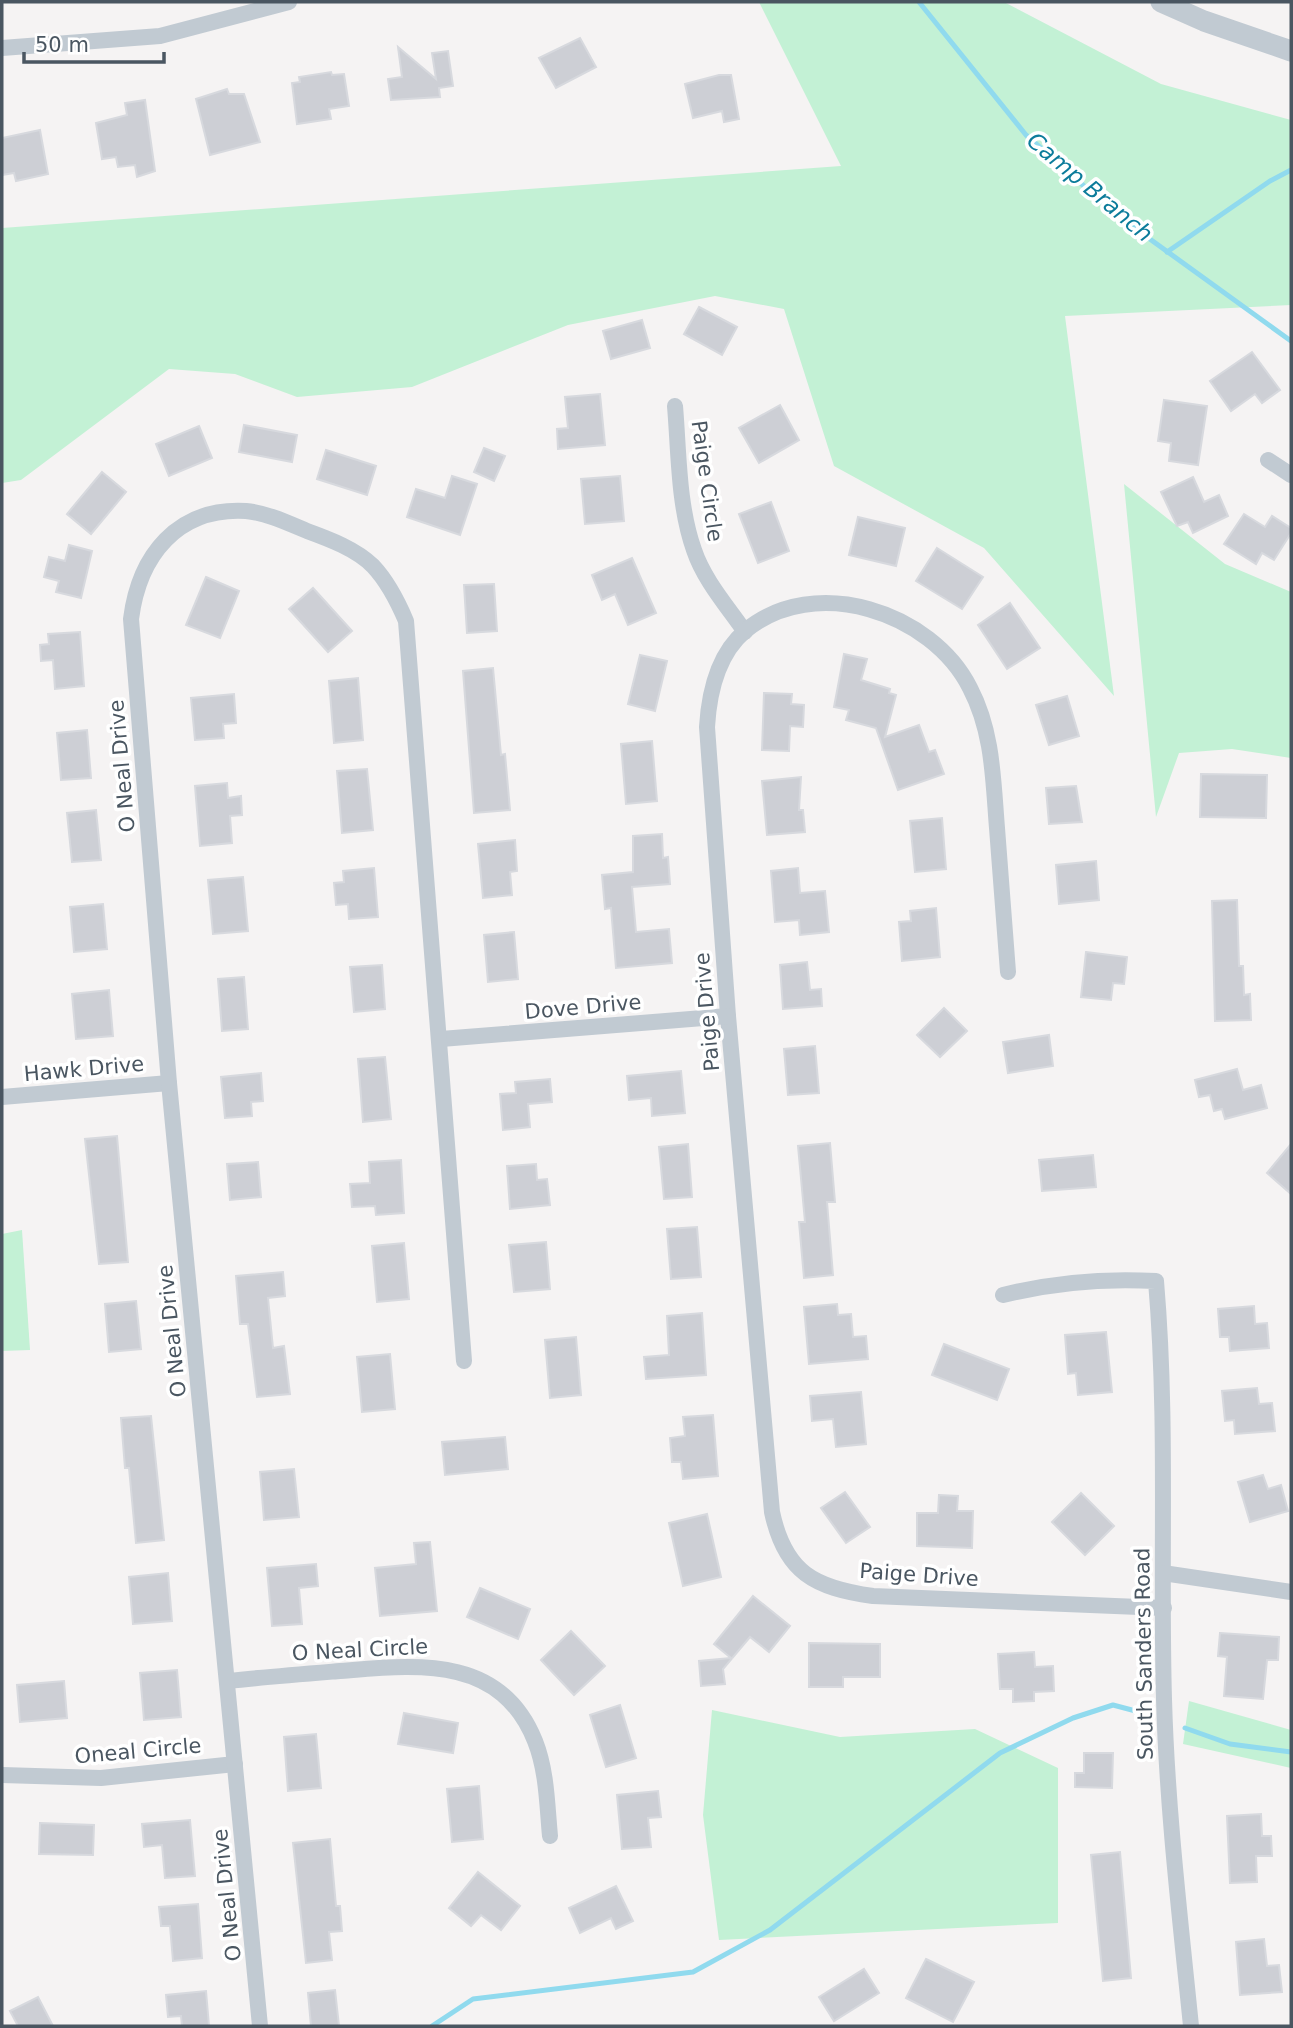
<svg xmlns="http://www.w3.org/2000/svg" width="1293" height="2028" viewBox="0 0 1293 2028" font-family="'DejaVu Sans',sans-serif">
	<rect width="100%" height="100%" fill="#f5f3f3"/>
	<g fill="#c3f1d5">
		<path d="M759,2H1004L1161,84L1291,120V305L1065,316L1114,696L984,548L834,466L784,309L715,296L568,325L412,387L297,397L235,374L169,369L21,480L2,483V228L841,166Z"/>
		<path d="M1124,484L1225,564L1291,592V758L1232,749L1179,753L1156,817Z"/>
		<path d="M22,1230L30,1350L2,1351V1234Z"/>
		<path d="M1189,1701L1291,1730V1768L1183,1744Z"/>
		<path d="M712,1710L840,1737L975,1729L1058,1768V1923L719,1940L703,1815Z"/>
	</g>
	<g fill="none" stroke-linecap="round" stroke-linejoin="round">
		<g stroke="#90daee" stroke-width="5">
			<path d="M919,2L1026,135L1118,216L1291,341"/>
			<path d="M1167,252L1270,181L1291,170"/>
			<path d="M1185,1728L1230,1744L1291,1752"/>
			<path d="M432,2026L473,1999L693,1972L770,1930L1000,1753L1073,1718L1113,1705L1147,1714"/>
		</g>
	</g>
	<g fill="#cdcfd5" stroke="#d7d9de" stroke-width="2">
		<path d="M580,38L596,67L556,88L539,58Z"/>
		<path d="M398,47L436,79L432,53L448,51L453,86L439,88L440,97L391,100L388,79L402,77Z"/>
		<path d="M331,72L332,75L344,74L349,106L329,109L331,119L297,124L292,83L300,82L299,77Z"/>
		<path d="M719,75H731L739,119L724,122L722,111L693,118L685,84Z"/>
		<path d="M227,89L229,94H244L260,142L210,155L196,99Z"/>
		<path d="M145,100L155,171L137,177L135,165L118,167L116,157L102,159L96,123L127,115L125,103Z"/>
		<path d="M40,130L48,174L16,181L14,173L2,175V138Z"/>
		<path d="M699,307L737,327L722,355L684,334Z"/>
		<path d="M642,320L650,348L611,359L603,331Z"/>
		<path d="M1252,352L1280,390L1262,403L1255,394L1231,411L1210,381Z"/>
		<path d="M600,394L605,445L558,449L557,429L568,428L565,397Z"/>
		<path d="M1164,400L1207,406L1198,465L1169,461L1171,443L1158,441Z"/>
		<path d="M780,405L799,440L759,463L739,428Z"/>
		<path d="M244,425L297,435L292,462L239,452Z"/>
		<path d="M199,426L212,458L169,476L156,444Z"/>
		<path d="M484,448L505,456L494,481L474,472Z"/>
		<path d="M326,450L376,466L367,495L317,479Z"/>
		<path d="M102,472L126,492L91,534L67,514Z"/>
		<path d="M452,476L477,484L460,535L407,517L416,489L445,498Z"/>
		<path d="M620,476L624,521L585,524L581,479Z"/>
		<path d="M1193,477L1204,502L1219,495L1228,516L1193,533L1188,522L1177,526L1161,492Z"/>
		<path d="M771,502L789,551L758,563L739,514Z"/>
		<path d="M1244,514L1265,527L1272,516L1291,528V533L1274,560L1262,553L1256,564L1224,544Z"/>
		<path d="M858,517L905,528L896,566L849,555Z"/>
		<path d="M69,545L92,551L81,598L56,592L59,581L44,577L49,557L65,561Z"/>
		<path d="M937,548L983,577L962,609L916,581Z"/>
		<path d="M632,558L656,613L628,625L615,594L602,600L592,575Z"/>
		<path d="M206,577L239,591L220,638L186,625Z"/>
		<path d="M494,584L497,631L467,633L464,585Z"/>
		<path d="M313,588L352,631L328,652L289,609Z"/>
		<path d="M1010,603L1040,648L1007,669L978,625Z"/>
		<path d="M80,632L84,686L55,689L53,660L41,661L40,645L49,644L48,634Z"/>
		<path d="M844,654L867,659L861,680L890,689L889,693L896,695L885,737L919,725L929,752L935,750L944,774L898,790L876,728L846,720L849,710L834,707Z"/>
		<path d="M640,655L667,661L655,711L628,704Z"/>
		<path d="M493,668L501,755L505,754L510,810L474,813L463,671Z"/>
		<path d="M358,678L363,740L334,743L329,681Z"/>
		<path d="M764,693L792,694L791,704L804,705L803,727L790,726L789,751L762,750Z"/>
		<path d="M234,694L236,723L223,724L224,738L195,740L191,698Z"/>
		<path d="M1067,696L1079,736L1049,745L1036,705Z"/>
		<path d="M87,730L91,778L61,780L57,733Z"/>
		<path d="M652,741L657,801L626,804L621,744Z"/>
		<path d="M367,769L373,830L342,833L337,771Z"/>
		<path d="M1201,774L1267,775L1266,818L1200,817Z"/>
		<path d="M801,777L799,810H803L805,832L767,835L762,781Z"/>
		<path d="M227,783L228,798L241,796L242,815L230,816L232,843L200,846L195,786Z"/>
		<path d="M1076,786L1082,822L1049,824L1046,788Z"/>
		<path d="M96,810L101,860L72,862L67,813Z"/>
		<path d="M942,818L946,869L915,872L910,821Z"/>
		<path d="M662,834L663,858L668,857L670,884L632,887L636,932L669,929L672,963L616,968L611,908L605,909L602,875L633,872V836Z"/>
		<path d="M515,840L517,871L510,872L512,895L483,898L478,844Z"/>
		<path d="M1096,861L1099,900L1059,904L1056,865Z"/>
		<path d="M374,868L378,917L349,919L348,904L336,905L334,883L344,882L343,871Z"/>
		<path d="M798,868L800,893L825,891L829,932L800,935L799,920L775,922L771,871Z"/>
		<path d="M243,877L248,931L213,934L208,880Z"/>
		<path d="M1237,900L1239,966H1243L1244,995L1250,994L1251,1020L1215,1021L1212,901Z"/>
		<path d="M103,904L107,949L74,952L70,907Z"/>
		<path d="M936,908L940,957L902,961L899,922L911,921L910,911Z"/>
		<path d="M514,932L518,979L488,982L484,935Z"/>
		<path d="M1086,952L1127,957L1124,984L1113,983L1111,1000L1081,997Z"/>
		<path d="M807,962L810,990L821,989L822,1006L783,1009L780,965Z"/>
		<path d="M382,965L385,1009L354,1012L350,967Z"/>
		<path d="M244,977L248,1029L222,1031L218,979Z"/>
		<path d="M109,990L113,1036L76,1039L72,994Z"/>
		<path d="M944,1008L967,1031L940,1057L917,1035Z"/>
		<path d="M1049,1035L1053,1066L1008,1073L1003,1042Z"/>
		<path d="M815,1046L819,1093L788,1095L784,1049Z"/>
		<path d="M385,1057L391,1119L363,1122L358,1059Z"/>
		<path d="M1237,1069L1243,1090L1261,1085L1267,1108L1225,1119L1222,1109L1214,1111L1210,1095L1199,1097L1195,1080Z"/>
		<path d="M681,1071L685,1113L652,1116L651,1098L629,1100L627,1076Z"/>
		<path d="M261,1073L263,1101L251,1102L252,1116L225,1118L221,1077Z"/>
		<path d="M550,1079L552,1102L528,1104L530,1127L503,1130L500,1094L516,1093L515,1082Z"/>
		<path d="M117,1136L128,1262L99,1264L85,1139Z"/>
		<path d="M830,1143L835,1202H827L833,1275L804,1278L799,1222H805L798,1146Z"/>
		<path d="M688,1144L692,1197L664,1199L659,1147Z"/>
		<path d="M1291,1144V1194L1267,1173Z"/>
		<path d="M1093,1155L1096,1187L1042,1191L1039,1160Z"/>
		<path d="M401,1160L404,1213L376,1215L375,1206L352,1207L350,1184L370,1183L369,1162Z"/>
		<path d="M258,1162L261,1197L230,1200L227,1164Z"/>
		<path d="M536,1164L537,1180L547,1179L550,1205L510,1209L507,1166Z"/>
		<path d="M697,1227L701,1277L671,1279L667,1229Z"/>
		<path d="M546,1242L550,1289L514,1292L509,1245Z"/>
		<path d="M404,1243L409,1299L377,1302L372,1246Z"/>
		<path d="M283,1272L285,1296L268,1298L273,1348L284,1346L290,1394L257,1397L248,1324H240L236,1276Z"/>
		<path d="M136,1301L141,1349L109,1352L105,1304Z"/>
		<path d="M837,1304L838,1315L851,1314L853,1337L866,1336L868,1359L809,1364L804,1307Z"/>
		<path d="M1254,1306L1255,1324L1267,1323L1269,1348L1230,1351L1229,1337H1220L1218,1309Z"/>
		<path d="M702,1313L706,1375L646,1379L644,1357L669,1355L667,1316Z"/>
		<path d="M1106,1332L1112,1392L1078,1395L1076,1373L1068,1374L1065,1335Z"/>
		<path d="M576,1337L581,1395L550,1398L545,1340Z"/>
		<path d="M944,1344L1009,1369L997,1400L932,1375Z"/>
		<path d="M390,1354L395,1409L362,1412L357,1357Z"/>
		<path d="M1257,1388L1259,1404L1272,1403L1275,1431L1235,1434L1234,1420L1225,1421L1222,1391Z"/>
		<path d="M861,1392L866,1444L836,1447L833,1419L812,1421L810,1396Z"/>
		<path d="M713,1415L718,1476L683,1479L681,1462H672L670,1438L685,1436L683,1417Z"/>
		<path d="M151,1416L164,1540L136,1543L129,1468H125L121,1418Z"/>
		<path d="M505,1437L508,1469L445,1475L442,1442Z"/>
		<path d="M294,1469L299,1517L264,1520L260,1472Z"/>
		<path d="M1263,1475L1268,1489L1281,1485L1288,1511L1250,1522L1238,1482Z"/>
		<path d="M845,1492L870,1527L846,1543L821,1508Z"/>
		<path d="M1081,1493L1114,1526L1085,1555L1052,1522Z"/>
		<path d="M939,1495L958,1496L957,1511H973L972,1548L917,1546V1513H938Z"/>
		<path d="M707,1514L721,1577L683,1586L669,1523Z"/>
		<path d="M430,1542L437,1611L380,1616L375,1568L416,1564L414,1543Z"/>
		<path d="M316,1564L318,1586L299,1588L302,1624L272,1626L267,1568Z"/>
		<path d="M168,1573L172,1621L133,1624L129,1577Z"/>
		<path d="M480,1588L530,1609L518,1639L467,1617Z"/>
		<path d="M753,1596L790,1626L769,1652L750,1637L723,1669L725,1684L701,1686L699,1661L731,1658L714,1644Z"/>
		<path d="M571,1631L605,1666L574,1695L541,1660Z"/>
		<path d="M1220,1633L1279,1637L1278,1660H1267L1263,1699L1224,1696L1227,1657L1218,1656Z"/>
		<path d="M809,1643L880,1644V1677H843V1687H809Z"/>
		<path d="M1034,1652L1035,1667L1053,1666L1054,1691L1034,1692V1701L1013,1702V1689H1000L998,1654Z"/>
		<path d="M177,1670L181,1717L144,1720L140,1673Z"/>
		<path d="M64,1681L67,1718L20,1722L17,1685Z"/>
		<path d="M620,1705L636,1758L606,1767L590,1715Z"/>
		<path d="M404,1713L458,1723L453,1753L398,1744Z"/>
		<path d="M316,1734L321,1788L288,1791L284,1737Z"/>
		<path d="M1084,1753H1113L1112,1788L1075,1787V1773H1084Z"/>
		<path d="M479,1786L483,1839L452,1842L447,1789Z"/>
		<path d="M658,1791L661,1817L648,1818L651,1847L622,1849L617,1795Z"/>
		<path d="M1261,1814L1262,1836H1271L1272,1856H1256L1257,1882L1230,1883L1227,1816Z"/>
		<path d="M190,1820L195,1876L165,1878L162,1845L144,1847L142,1824Z"/>
		<path d="M40,1823L94,1825L93,1855L39,1854Z"/>
		<path d="M330,1839L336,1906H340L342,1931L329,1932L332,1960L306,1963L293,1843Z"/>
		<path d="M1120,1852L1131,1978L1103,1981L1091,1855Z"/>
		<path d="M478,1872L520,1906L501,1930L481,1915L471,1926L449,1908Z"/>
		<path d="M616,1886L633,1921L616,1929L611,1918L580,1933L569,1908Z"/>
		<path d="M198,1904L202,1958L173,1961L170,1926H161L159,1907Z"/>
		<path d="M1264,1939L1267,1966L1279,1965L1282,1992L1240,1995L1236,1942Z"/>
		<path d="M926,1959L974,1982L953,2022L906,1998Z"/>
		<path d="M864,1969L879,1993L834,2021L819,1997Z"/>
		<path d="M335,1990L339,2026H311L308,1993Z"/>
		<path d="M206,1991L209,2026H182L181,2016L168,2017L166,1995Z"/>
		<path d="M38,1997L53,2026H18L10,2011Z"/>
	</g>
	<g fill="none" stroke-linecap="round" stroke-linejoin="round">
		<g stroke="#c1cad2" stroke-width="16">
			<path d="M2,48L160,36L289,2"/>
			<path d="M675,406C679,453 678,505 694,550C704,580 727,606 745,632"/>
			<path d="M1268,460L1291,475"/>
			<path d="M1008,972C1004,924 1001,876 997,828C993,779 993,732 970,688C932,612 814,573 745,631C717,655 709,693 707,727L728,1016L772,1512C785,1573 815,1588 873,1596L1164,1608"/>
			<path d="M441,1039L728,1016"/>
			<path d="M2,1097L169,1083"/>
			<path d="M1003,1295C1055,1282 1103,1278 1156,1281C1168,1422 1160,1558 1164,1699C1167,1808 1180,1917 1191,2026"/>
			<path d="M1163,1573L1291,1592"/>
			<path d="M228,1681C265,1677 303,1674 340,1671C416,1665 500,1654 535,1741C547,1771 547,1805 550,1836"/>
			<path d="M2,1775L101,1778L235,1764"/>
			<path d="M260,2026L169,1083L131,619C139,556 177,507 246,511C267,513 288,523 307,531C329,539 356,549 373,566C388,582 398,602 406,621L464,1361"/>
		</g>
		<path stroke="#c1cad2" stroke-width="21" d="M1161,2L1204,21L1291,51"/>
	</g>
	<g text-anchor="middle" stroke-width="7" stroke-linejoin="round" paint-order="stroke">
		<g font-size="21" fill="#4a5661" stroke="#fff">
			<text transform="translate(707 481) rotate(82)" y="7">Paige Circle</text>
			<text transform="translate(122 766) rotate(-95)" y="7">O Neal Drive</text>
			<text transform="translate(583 1007) rotate(-5)" y="7">Dove Drive</text>
			<text transform="translate(707 1012) rotate(-95)" y="7">Paige Drive</text>
			<text transform="translate(84 1069) rotate(-5)" y="7">Hawk Drive</text>
			<text transform="translate(172 1331) rotate(-96)" y="7">O Neal Drive</text>
			<text transform="translate(919 1575) rotate(4)" y="7">Paige Drive</text>
			<text transform="translate(360 1650) rotate(-3)" y="7">O Neal Circle</text>
			<text transform="translate(1144 1654) rotate(-91)" y="7">South Sanders Road</text>
			<text transform="translate(138 1751) rotate(-5)" y="7">Oneal Circle</text>
			<text transform="translate(227 1895) rotate(-96)" y="7">O Neal Drive</text>
		</g>
		<g font-size="23" font-style="italic" fill="#0c7c9b" stroke="#fff">
			<text transform="translate(1090 187) rotate(40)" y="8">Camp Branch</text>
		</g>
	</g>
	<rect width="1293" height="2028" fill="none" stroke="#4a5661" stroke-width="7"/>
	<path d="M24 52v10h140v-10" fill="none" stroke="#4a5661" stroke-width="3.5"/>
	<text x="35" y="52" font-size="21" fill="#4a5661" stroke="#ffffff" stroke-width="5" paint-order="stroke">50 m</text>
</svg>
